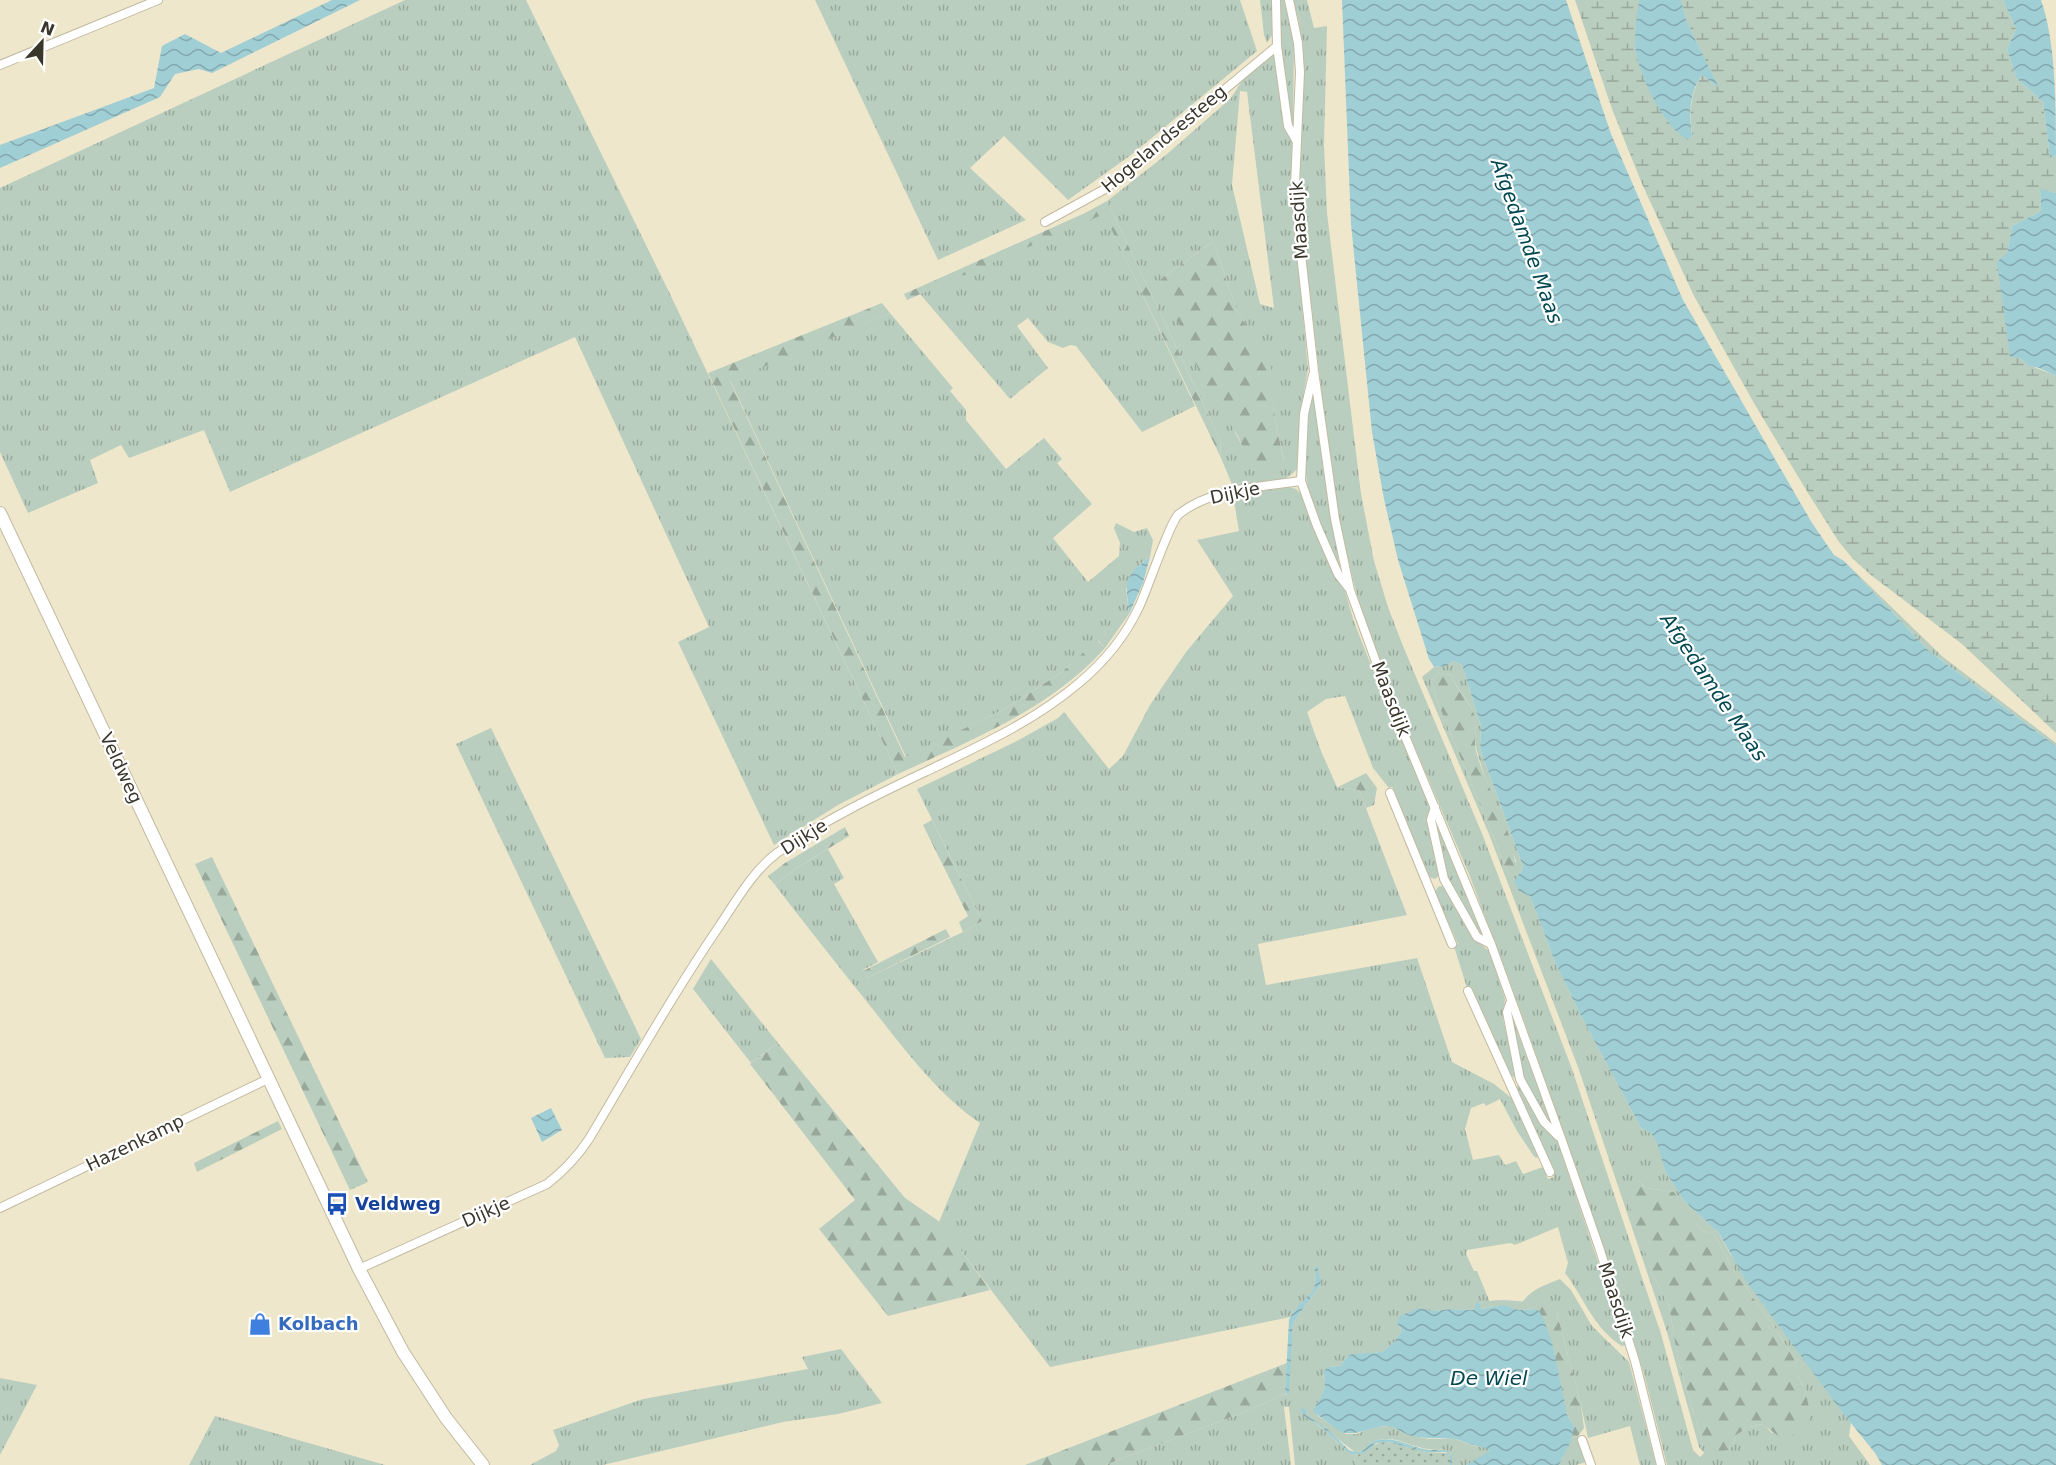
<svg xmlns="http://www.w3.org/2000/svg" width="2056" height="1465" viewBox="0 0 2056 1465" font-family="'DejaVu Sans',sans-serif">
	<defs>
		<pattern id="grass-tufts" width="24" height="20" patternUnits="userSpaceOnUse" patternTransform="scale(1.5)"><rect width="24" height="20" fill="#bacebf"/><path d="M3 7l-1-3M5 7V3M7 7l1-3M15 17l-1-3M17 17v-4M19 17l1-3" fill="none" stroke="#98a89b"/></pattern>
		<pattern id="forest-firs" width="22" height="20" patternUnits="userSpaceOnUse" patternTransform="scale(1.5)"><rect width="22" height="20" fill="#bacebf"/><path d="M5 1l3.5 6h-7zM16 11l3.5 6h-7z" fill="#98a89b"/></pattern>
		<pattern id="wetland-marsh" width="20" height="14" patternUnits="userSpaceOnUse" patternTransform="scale(1.5)"><rect width="20" height="14" fill="#bacebf"/><path d="M1 5h8M5 5V1M11 12h8M15 12V8" fill="none" stroke="#98a89b"/></pattern>
		<pattern id="garden-dots" width="8" height="8" patternUnits="userSpaceOnUse" patternTransform="scale(1.5)"><rect width="8" height="8" fill="#bacebf"/><path d="M2 2h.1M6 6h.1" fill="none" stroke="#98a89b" stroke-width="1.8" stroke-linecap="round"/></pattern>
		<pattern id="water-waves" width="16" height="10" patternUnits="userSpaceOnUse" patternTransform="scale(1.5)"><rect width="16" height="10" fill="#a0ced5"/><path d="M0 5q4-4 8 0t8 0" fill="none" stroke="#83a8ad"/></pattern>
	</defs>
	<rect width="100%" height="100%" fill="#eee7cc"/>
	<g fill="url(#grass-tufts)" fill-rule="evenodd">
		<path d="M405,0H526L670,294L898,774L838,805L774,845L678,642L709,627L575,337L230,492L204,430L129,458L121,445L90,460L98,483L28,513L0,452V188Z"/>
		<path d="M815,0H1240L1257,51L1131,155L1068,200L1004,136L970,168L1026,220L938,260Z"/>
		<path d="M1260,0H1273L1274,32L1267,43L1264,35Z"/>
		<path d="M1279,0H1284L1294,43L1293,128L1290,125L1280,38Z"/>
		<path d="M1293,0H1307L1314,28L1327,26L1324,145L1327,213L1361,494L1374,561L1388,607L1403,646L1483,836L1572,1069L1661,1334L1693,1450L1700,1457L1704,1453L1699,1447L1667,1332L1578,1067L1489,834L1422,677L1434,667L1446,666L1453,661L1462,665L1481,726L1480,749L1523,866L1521,872L1555,962L1579,1012L1641,1128L1651,1133L1658,1143L1665,1171L1684,1201L1719,1233L1729,1252L1851,1423L1849,1436L1870,1465H1667L1644,1374L1620,1297L1566,1139L1514,993L1469,874L1392,694L1364,619L1353,580L1339,518L1328,445L1305,254L1299,185L1301,42L1299,22ZM1438,673L1452,675C1454,688 1470,699 1474,715C1477,727 1473,740 1477,751C1487,788 1504,824 1516,861L1509,875L1438,703L1431,680ZM1638,1181L1647,1188L1674,1192C1676,1198 1696,1226 1700,1229C1703,1231 1710,1233 1714,1234L1735,1273L1773,1325L1797,1363V1374L1804,1387L1810,1415L1772,1433L1763,1424L1749,1427L1736,1435L1733,1445H1703L1678,1360L1669,1306L1653,1275Z"/>
		<path d="M1274,52L1285,128L1292,143L1291,184L1308,369L1300,415L1299,466C1287,486 1255,485 1234,489L1221,458L1220,439L1107,201L1167,154L1231,98L1243,79ZM1240,91L1247,92L1274,308L1260,304L1232,185ZM1213,241L1237,311L1270,366L1275,420L1284,460L1243,448L1160,280Z"/>
		<path d="M1104,213L1195,406L1142,432L1076,346L1070,345L1063,348L1048,342L1028,318L1017,326L1048,368L1010,399L920,294Z"/>
		<path d="M890,313L953,388L950,391L966,410V420L1006,469L1044,438L1062,459L1057,463L1092,504L1053,538L1088,582L1119,556L1120,543L1114,528L1116,523L1134,532L1147,528L1153,540L1150,557L1140,564L1126,589L1129,614L1105,648L1098,640L1062,672L1005,709L906,757L730,380Z"/>
		<path d="M1312,388L1340,570C1328,542 1313,513 1307,482C1302,451 1306,418 1312,388Z"/>
		<path d="M1289,487L1296,489L1303,496L1323,551L1345,591L1354,622L1384,698L1430,805L1428,819L1440,875L1435,879L1429,877L1392,787L1389,788L1373,768L1345,696L1326,699L1307,712L1321,751L1337,787L1359,790L1407,915L1258,944L1266,985L1417,958L1452,1062L1494,1084L1514,1100L1538,1157L1536,1158L1533,1155L1517,1131L1500,1099L1486,1106L1484,1103L1471,1108L1465,1129L1473,1160L1499,1155L1505,1165L1516,1161L1523,1174L1543,1167L1548,1179L1554,1177L1515,1088L1518,1086L1558,1143L1626,1345L1622,1346C1594,1329 1584,1298 1565,1273L1568,1263L1558,1227L1515,1245L1510,1243L1467,1250L1466,1254L1474,1271H1477L1492,1307L1480,1309L1479,1301L1475,1310L1450,1309L1435,1311L1398,1325L1402,1331L1393,1343L1382,1352L1349,1355L1340,1366L1327,1367L1323,1376C1329,1386 1321,1399 1314,1408L1318,1416L1346,1434H1357L1373,1427L1391,1426L1405,1434L1429,1439H1455L1474,1446L1486,1447L1490,1451L1489,1453L1466,1465H1452L1451,1454C1444,1447 1437,1451 1428,1449C1411,1447 1394,1434 1375,1441C1367,1444 1365,1452 1355,1452L1306,1415V1413L1300,1410C1306,1419 1315,1422 1323,1429C1333,1437 1342,1449 1354,1455L1355,1465H1295L1289,1407H1284L1291,1465H1105L1247,1411L1285,1394L1288,1395L1293,1323L1321,1284L1316,1265L1314,1267C1320,1297 1304,1296 1290,1317L1050,1367L939,1222L980,1123C932,1091 892,1032 855,987C828,953 801,919 775,885L795,869L828,849L844,878L834,884L878,962L863,970L867,978L963,932L982,921L917,789L1015,742L1058,718L1064,712L1109,769L1123,756L1150,705L1186,652L1233,596L1197,540L1239,531L1233,495Z"/>
		<path d="M1844,561L1943,657L2056,743V746L1929,651Z"/>
		<path d="M491,728L641,1039L630,1057L605,1058L456,744Z"/>
		<path d="M1435,817L1483,935L1478,933L1448,879L1433,821Z"/>
		<path d="M1440,886L1446,887L1476,940L1490,952L1505,999L1503,1019L1516,1075L1515,1078L1509,1074L1470,986L1467,988L1454,946L1458,944L1435,892L1438,887Z"/>
		<path d="M711,959L778,1043L751,1063L693,989Z"/>
		<path d="M1510,1012L1552,1126L1549,1125L1523,1078Z"/>
		<path d="M1560,1279L1571,1290L1592,1326L1629,1362L1656,1465H1640L1630,1426L1588,1438L1581,1405L1557,1313L1522,1303C1531,1289 1545,1285 1560,1279Z"/>
		<path d="M841,1349L882,1403L838,1414L783,1422L603,1465H530L556,1451L559,1445L553,1430L643,1399L808,1369L802,1357Z"/>
		<path d="M0,1378L37,1385L0,1455Z"/>
		<path d="M215,1416L385,1465H189Z"/>
		<path d="M1578,1436L1587,1462L1576,1465H1559L1572,1437Z"/>
	</g>
	<g fill="url(#forest-firs)">
		<path d="M1107,201L1220,439L1221,458L1104,214L907,300L904,294L1085,213Z"/>
		<path d="M1213,241L1237,311L1271,366L1275,420L1284,461L1260,475L1243,448L1238,436L1205,385L1160,280Z"/>
		<path d="M882,303L890,313L730,381L905,757L1005,709L1062,672L1097,640L1105,648C1052,708 970,741 898,774L708,373Z"/>
		<path d="M1438,673L1452,675C1454,688 1469,699 1474,714C1478,726 1473,739 1476,751C1487,792 1515,830 1516,873L1509,875L1438,703L1431,680Z"/>
		<path d="M1366,773L1377,788L1374,805L1366,808L1359,790L1338,787Z"/>
		<path d="M932,820L982,921L963,932L959,922L968,916L923,825Z"/>
		<path d="M845,827L849,836L795,869L775,885L768,876L785,863Z"/>
		<path d="M212,857L368,1182L350,1190L195,864Z"/>
		<path d="M946,929L950,937L867,978L861,972Z"/>
		<path d="M778,1043L905,1198L940,1222L990,1290L888,1316L819,1229L855,1200L750,1064Z"/>
		<path d="M278,1121L282,1129L197,1172L194,1163Z"/>
		<path d="M1638,1181L1647,1188L1674,1192C1677,1198 1696,1225 1700,1229C1703,1231 1710,1233 1714,1234L1735,1273L1773,1325L1797,1363V1374L1804,1387L1811,1415C1802,1430 1799,1435 1781,1438L1762,1424L1749,1427L1736,1435L1733,1445L1729,1450L1717,1452L1703,1445L1678,1360L1669,1306L1653,1275L1632,1216L1628,1194L1631,1182Z"/>
		<path d="M1504,1300L1551,1304L1557,1313L1581,1405L1584,1428L1578,1436L1572,1437C1574,1422 1568,1418 1564,1405L1553,1346L1535,1309L1518,1310L1506,1306L1492,1307L1489,1301Z"/>
		<path d="M1287,1363L1285,1394L1247,1411L1105,1465H1025Z"/>
	</g>
	<path fill="url(#wetland-marsh)" d="M1575,0H1639L1635,44L1692,135C1689,113 1690,94 1702,75L1718,87L1687,22L1681,0H2003L2016,29L2007,49L2016,78L2043,102L2050,158L2056,155V193L2040,190L2041,211L2012,226L2007,253L2020,358C2030,368 2043,370 2056,376V733L1962,644L1872,576L1853,559L1839,542L1808,493L1755,405L1694,296L1642,184L1612,109Z"/>
	<path fill="url(#garden-dots)" d="M1384,1442L1398,1443L1426,1452L1447,1453L1450,1456V1465H1355L1354,1455C1366,1455 1371,1443 1384,1442Z"/>
	<g fill="url(#water-waves)">
		<path d="M332,0H360L212,73L199,69L175,74L160,97L0,168V145L154,88L162,46L185,34L221,53Z"/>
		<path d="M1342,0H1566L1611,134L1683,300L1812,523L1834,555L1844,561L1929,651L2056,746V1465H1882L1875,1453L1842,1412L1746,1281L1719,1233L1684,1201L1665,1171L1657,1143L1651,1133L1641,1128L1579,1012L1555,962L1530,896L1519,891L1514,881L1521,872L1523,866L1480,749L1481,726L1462,665L1453,661L1446,666L1434,667L1429,659L1398,560L1384,499L1372,432L1351,224Z"/>
		<path d="M1639,0H1681L1687,22L1719,88L1702,75C1689,93 1689,114 1692,135L1688,140C1663,127 1636,71 1635,43C1635,29 1637,14 1639,0Z"/>
		<path d="M2003,0H2041C2056,42 2056,107 2056,155L2050,158L2043,102L2016,78L2007,49L2016,29Z"/>
		<path d="M2040,189L2056,193V376L2039,368L2029,366L2020,358L2010,357L1997,262L2007,253L2012,226L2041,211Z"/>
		<path d="M1150,557L1143,583L1129,614C1126,582 1122,577 1150,557Z"/>
		<path d="M551,1108L562,1130L542,1142L531,1118Z"/>
		<path d="M1317,1265L1321,1284L1293,1323L1289,1394L1288,1395L1285,1393L1289,1320C1299,1297 1321,1299 1314,1267Z"/>
		<path d="M1479,1301L1481,1309L1504,1305L1518,1310L1535,1309L1539,1311L1544,1320L1553,1346L1567,1414L1574,1427L1571,1441L1559,1465H1466L1490,1451C1484,1446 1479,1447 1473,1445C1467,1444 1461,1440 1455,1439C1440,1438 1427,1439 1413,1436C1403,1435 1396,1426 1387,1426C1370,1426 1358,1437 1341,1432L1315,1413L1313,1410C1322,1395 1328,1390 1323,1373L1327,1367L1340,1366L1349,1355L1354,1354L1382,1352L1393,1343L1402,1331L1397,1323L1400,1316L1418,1308L1435,1311L1450,1309L1474,1310L1477,1302Z"/>
		<path d="M1302,1408L1307,1410L1306,1415L1327,1429L1349,1450C1366,1457 1364,1443 1378,1440C1397,1436 1412,1448 1429,1450C1436,1450 1442,1449 1448,1451L1452,1456V1465H1450V1456L1446,1452H1426L1389,1442L1376,1443L1364,1453L1354,1455L1348,1452L1320,1426L1305,1417L1300,1410Z"/>
	</g>
	<g fill="none" stroke-linecap="round" stroke-linejoin="round">
		<g stroke="#c1baa0" stroke-width="10">
			<g id="street">
				<path d="M1276,0L1277,46L1288,126L1296,140"/>
				<path d="M1289,0L1298,43L1300,72L1295,185L1301,254L1314,371L1335,519L1350,590L1388,695L1491,944L1561,1138L1599,1247L1635,1361L1661,1465"/>
				<path d="M0,65L158,0"/>
				<path d="M1045,222L1105,189L1277,46"/>
				<path d="M1313,375L1304,414L1301,481L1317,526L1338,574L1348,587"/>
				<path d="M1390,793L1452,944"/>
				<path d="M1435,807L1431,820L1444,879L1477,937L1491,944"/>
				<path d="M1468,991L1550,1172"/>
				<path d="M1511,1001L1507,1012L1520,1079L1544,1122L1558,1136"/>
				<path d="M0,1208L270,1078"/>
				<path d="M359,1269L547,1184C564,1171 577,1157 589,1139C632,1067 673,994 720,925C736,901 753,871 777,853C823,821 874,796 925,772C979,746 1033,722 1079,683C1104,662 1125,637 1139,607C1147,591 1170,521 1179,514C1212,488 1261,487 1301,481"/>
				<path d="M1582,1440L1591,1465"/>
			</g>
		</g>
		<g stroke="#c1baa0" stroke-width="14">
			<path id="secondary" d="M0,513L359,1269L403,1352L446,1418L483,1465"/>
		</g>
		<use href="#street" stroke="#fff" stroke-width="8"/>
		<use href="#secondary" stroke="#fff" stroke-width="12"/>
	</g>
	<defs>
		<g id="bus-bare" transform="scale(1.8)"><path d="M-5-6H5V4H4V6H2V4H-2V6H-4V4H-5ZM-3.5-4V0h7V-4ZM-3.5 1.2v1.5H-2V1.2ZM2 1.2v1.5H3.5V1.2Z" fill="#1a4fb4" stroke="#fff" stroke-width="2.5" paint-order="stroke"/></g>
		<g id="shop-bare" transform="scale(1.8)"><path d="M-5-2.5h2.3a2.7 3.5 0 0 1 5.4 0H5L5.5 6h-11ZM-1.5-2.5h3a1.5 2.3 0 0 0-3 0Z" fill="#3f7fe0" stroke="#fff" stroke-width="2.5" paint-order="stroke"/></g>
	</defs>
	<g fill-rule="evenodd">
		<use href="#bus-bare" x="337" y="1204"/>
		<use href="#shop-bare" x="260" y="1324"/>
	</g>
	<g text-anchor="middle" stroke-width="4.5" stroke-linejoin="round" paint-order="stroke">
		<g font-size="18" fill="#39362b" stroke="#fff">
			<text transform="translate(1164 139) rotate(-40)" y="6">Hogelandsesteeg</text>
			<text transform="translate(1299 220) rotate(-94)" y="6">Maasdijk</text>
			<text transform="translate(1235 493) rotate(-12)" y="6">Dijkje</text>
			<text transform="translate(1391 699) rotate(69)" y="6">Maasdijk</text>
			<text transform="translate(121 768) rotate(65)" y="6">Veldweg</text>
			<text transform="translate(804 837) rotate(-32)" y="6">Dijkje</text>
			<text transform="translate(135 1143) rotate(-26)" y="6">Hazenkamp</text>
			<text transform="translate(486 1212) rotate(-24)" y="6">Dijkje</text>
			<text transform="translate(1616 1300) rotate(72)" y="6">Maasdijk</text>
		</g>
		<g font-size="18" font-weight="bold" fill="#164399" stroke="#fff" text-anchor="start">
			<text x="355" y="1210">Veldweg</text>
		</g>
		<g font-size="18" font-weight="bold" fill="#366cbe" stroke="#fff" text-anchor="start">
			<text x="278" y="1330">Kolbach</text>
		</g>
		<g font-size="20" font-style="italic" fill="#014850" stroke="#fff">
			<text transform="translate(1527 241) rotate(70)" y="7">Afgedamde Maas</text>
			<text transform="translate(1714 687) rotate(56)" y="7">Afgedamde Maas</text>
			<text x="1489" y="1385">De Wiel</text>
		</g>
	</g>
	<g transform="translate(42 42) rotate(22)" stroke="#ffffff" stroke-width="4.5" paint-order="stroke">
	<path d="M0-4.5L10 22L0 15L-10 22Z" fill="#39362b"/>
	<text y="-9" font-size="16" font-weight="bold" text-anchor="middle" fill="#39362b">N</text>
	</g>
</svg>
